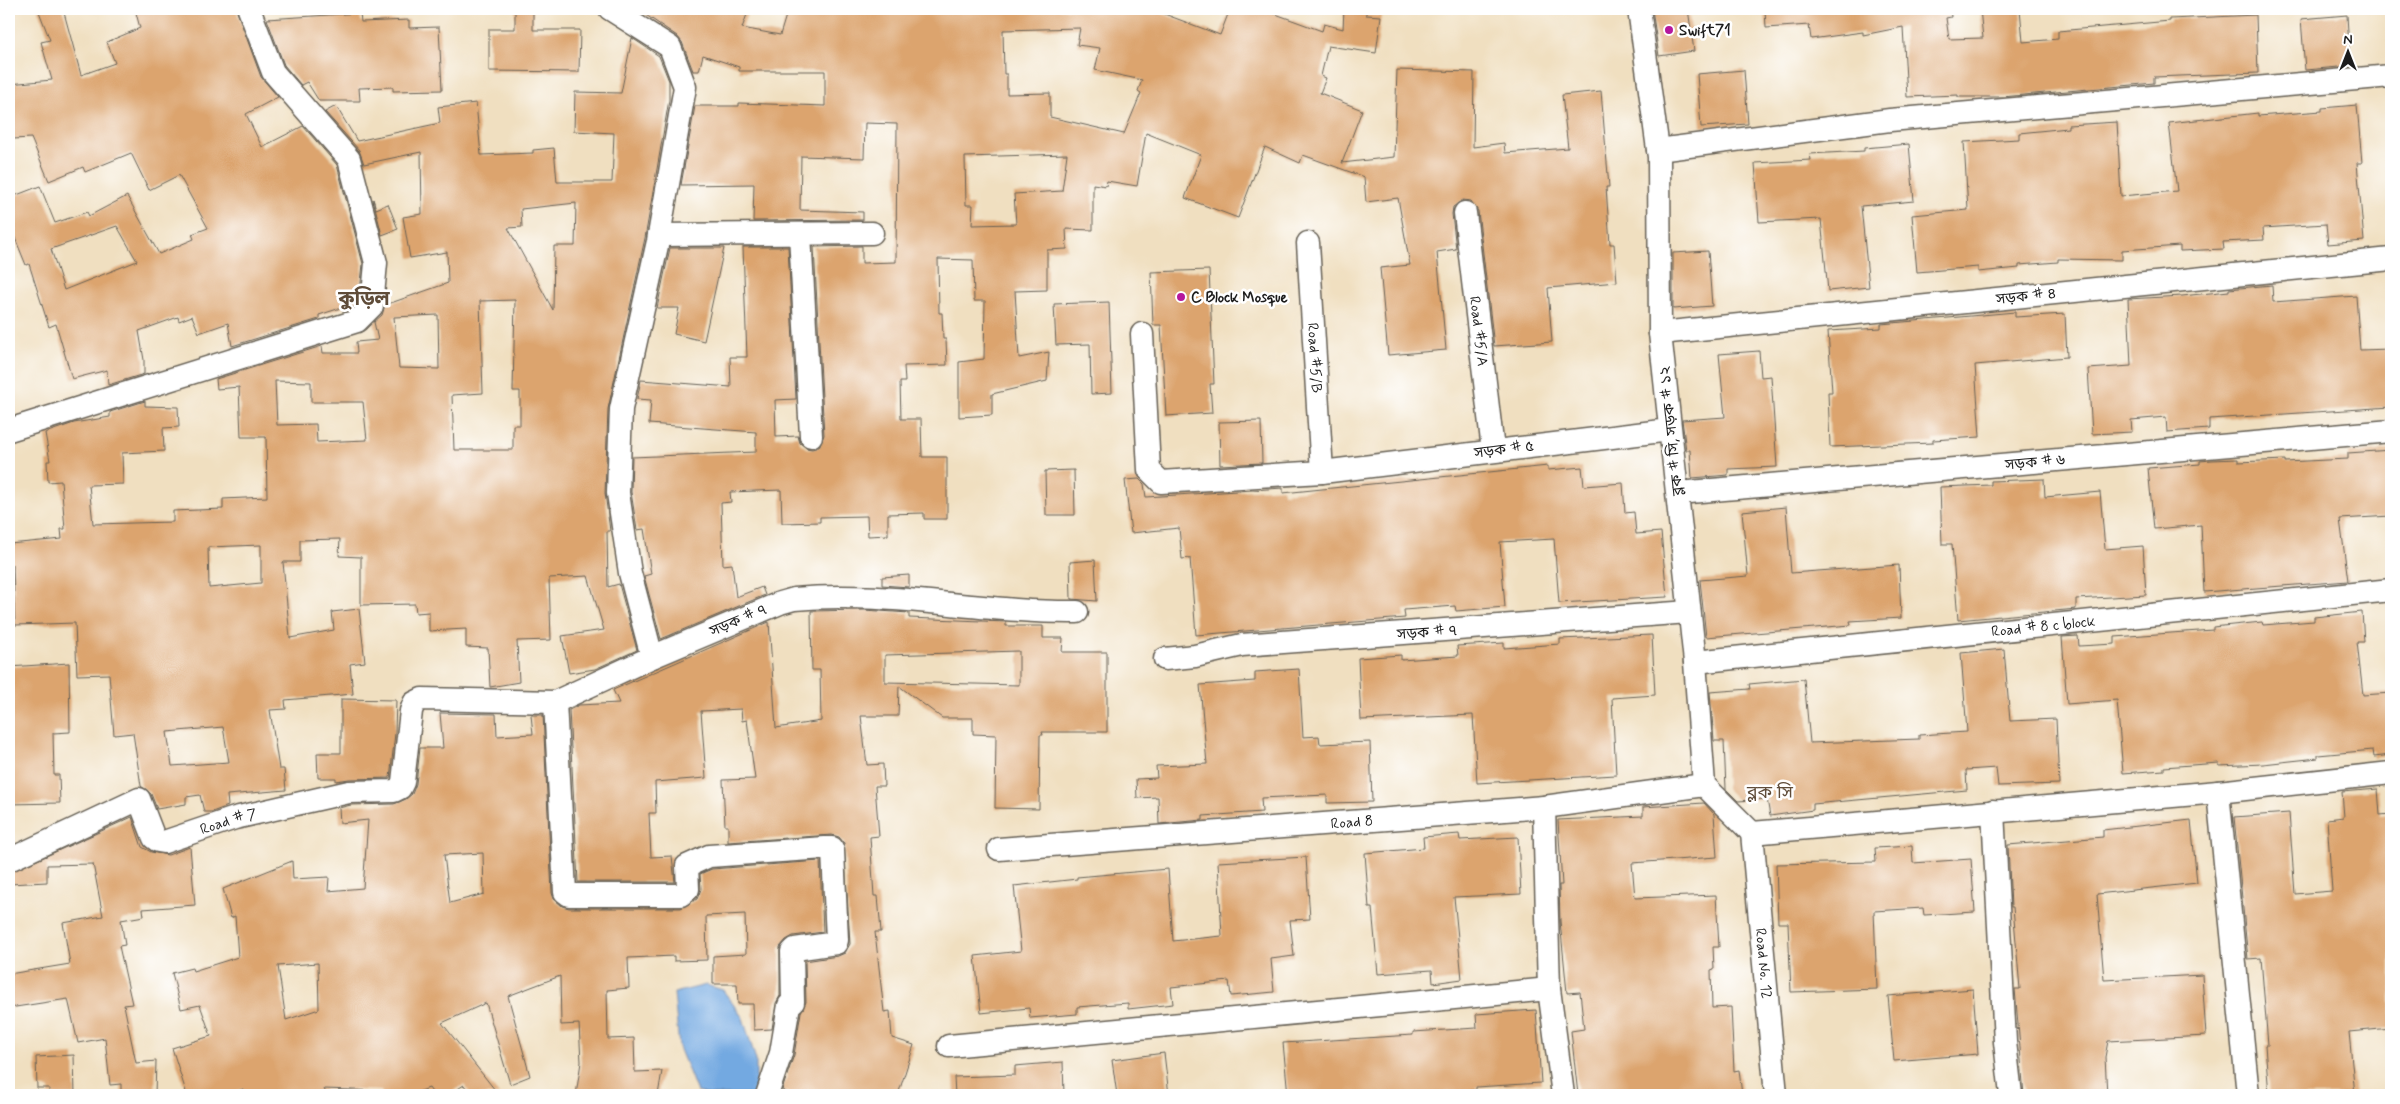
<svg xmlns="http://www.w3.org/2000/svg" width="2400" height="1104" viewBox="0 0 2400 1104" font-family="Mynerve,'Noto Sans Bengali',sans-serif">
	<rect width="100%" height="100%" fill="#fff"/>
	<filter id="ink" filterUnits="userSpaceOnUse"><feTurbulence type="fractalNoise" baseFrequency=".02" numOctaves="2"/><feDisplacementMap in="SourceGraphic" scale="10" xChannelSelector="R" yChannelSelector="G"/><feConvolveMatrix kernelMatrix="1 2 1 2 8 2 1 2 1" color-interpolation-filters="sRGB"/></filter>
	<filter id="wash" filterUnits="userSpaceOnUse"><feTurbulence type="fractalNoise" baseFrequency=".0096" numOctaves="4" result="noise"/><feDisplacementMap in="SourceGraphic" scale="20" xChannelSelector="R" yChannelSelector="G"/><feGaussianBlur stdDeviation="1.12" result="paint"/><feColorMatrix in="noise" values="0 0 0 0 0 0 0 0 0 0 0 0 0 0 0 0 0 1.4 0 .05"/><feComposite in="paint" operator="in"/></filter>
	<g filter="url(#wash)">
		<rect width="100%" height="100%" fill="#f0dfc0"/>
		<path fill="#73a9e1" stroke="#48627e" d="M706,985L723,990L743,1018L756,1060V1095H710L697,1092L679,1047L674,993Z"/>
		<g id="blocks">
			<g fill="#dca46e" fill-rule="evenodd">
				<path d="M38,9H63L81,75L115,63L107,42L140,28L135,9H236L261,77L278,97L246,114L262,147L303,126L337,165L363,264L359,300L356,303L319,315V319L232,346L228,323L199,333L192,316L179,321L178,317L139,331L144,360V374L108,385L107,370L72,379L56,324L49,327L29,264L26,265L13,233L9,235V198L40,186L55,223L87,212L89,216L127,196L159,254L194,239L192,234L208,228L179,175L149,190L131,153L85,172L83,167L49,181L31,138L13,139L9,84L52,80L41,42L50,40ZM117,226L137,261L64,290L51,249Z"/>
				<path d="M515,9H533V30H580L579,72L489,71V29H515Z"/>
				<path d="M637,9H749L742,28L780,35L788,9H1160L1159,12L1220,35L1230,9H1262L1322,31L1324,24L1343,29L1344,9H1366V15L1381,16L1376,53L1328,46L1321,76L1326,78L1320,93L1362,110L1342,163L1394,157L1397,70L1474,72L1473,147L1504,143L1505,153L1568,148L1562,95L1601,91L1609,187H1606L1610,244H1614L1617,282L1548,288L1552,342L1494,346L1478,211L1471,201L1463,200L1453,207L1452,214L1456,249L1437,252L1446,350L1388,355L1380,268L1410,265L1398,198L1366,202L1364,177L1303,155L1300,163L1265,147L1238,218L1185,198L1201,155L1146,133L1137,186L1107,181L1106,186L1093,184V230L1066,229L1067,249L1047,250V290L1015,291L1019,358L1049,352L1047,381L992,394V415L959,417V362L984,359L985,301H974L973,260L938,259L939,313H942L943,339H946L947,365L904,366L905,382H900L901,419H921L922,457H947V519H924V513L888,514V535L868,536L867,516L820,517V522L782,523L781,490L730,492L731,502L721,503L723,565L732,564L736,597L762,587L765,595L661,639L644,576L651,574L644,529L637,530L631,492L632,457L756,452V432L649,424L651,400L637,399L641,380L731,387L730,357H747L743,247H788L796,399L775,400L776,437L798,436L800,443L806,448L812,449L819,447L824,435L814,247L862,246V263L896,262L897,124L865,123L864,158L801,156L800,210L863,212V220L753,221L754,184L681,185L695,106H739V103L825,106V71H739V67L703,55L699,71H693L682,42L677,36ZM1080,28L1077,45L1100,48L1095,70L1142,80L1138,91L1141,93L1124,134L1050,117V93L1007,94V74H1004L1003,30ZM1067,154L1062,191L1014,194L1016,224L972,225L973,205H966L965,157Z"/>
				<path d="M1652,9H1688L1694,51L1659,56Z"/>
				<path d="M1765,9H1950L1951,17L1946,18L1949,39L1983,38L1980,9H2020L2023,42L2058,39V31L2170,21V19L2256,15L2258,73L2154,77V83L2002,97H1958V95L1907,97L1903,27L1863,35V32L1811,39L1809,25L1766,28Z"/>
				<path d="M360,13L361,22L409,20V28L439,27L442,90L393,91V87L359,88L360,101H319L307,82L301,85L284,65L267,19Z"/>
				<path d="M2347,15L2350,66L2305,70L2301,19Z"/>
				<path d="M632,38L659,56L669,81V100L645,238L608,409L605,493L610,531H607L608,587L619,584L637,650L595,669L569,673L562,636L604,630L588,576L549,578L551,640L517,641L519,682L490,687L488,648L466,647V629L429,631V612L416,613L415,604L361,605V557L339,556L340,539L300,540V562H283L290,638L334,630L332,612L359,609L365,662L350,664L353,694L285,700L286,709L270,710L279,769H284L286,790L227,795L228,806L212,812H204L200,795L186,797V804L157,809L151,794L141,786L133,733L114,735L109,674L77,675L75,623L15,625L13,565H9V544L62,539L61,529H65L61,481L48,482L47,461H50L45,433L74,423L110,417V412L145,401V406L178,407L179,427L163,428L164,451L122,453L123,484L89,485L93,524L173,522V511L223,509V499L267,497L266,437H241L239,387L217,389L216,379L322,346L323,353H357L356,342L378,340L374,322L382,315L385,305L448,283L447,252L410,258L403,217L422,214L421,152L364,164L359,150L325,112L336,106L357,141L440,123L438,107L476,103L481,155L533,153V150L554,148L557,182H612L614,133L574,131L575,92L621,93ZM576,203L575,246H554L553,310L508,228L522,227L521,209ZM515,300L513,391H520V425H513V450H454L452,395L483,393L480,301ZM438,315L439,369L399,368L394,317ZM275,381L311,382V402H363L367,440L317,442L316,424L277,425ZM261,545V583L209,588L208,547ZM223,727L229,762L172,766L167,732Z"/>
				<path d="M1744,70L1748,124L1701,127L1697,74Z"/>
				<path d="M2357,105L2362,163H2357L2364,241L2328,244L2326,224L2263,228L2264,240L2223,242L2224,249L2180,251V246L2122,250V260L2058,259V262L2019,265V268L1978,272V267L1917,272L1912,215L1968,210L1964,142L2019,139V133L2068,128V125L2117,122L2121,196L2177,191L2169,123L2258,113V116L2322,111V108Z"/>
				<path d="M1909,144L1914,201L1861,206L1869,287L1828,291L1821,219L1759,222L1755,163L1811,160L1810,154L1864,151V148Z"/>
				<path d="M373,199L376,209L388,204L398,229L382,235Z"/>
				<path d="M670,248H724L704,341L674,334L679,308H657Z"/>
				<path d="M1708,251L1712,306L1673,309V253Z"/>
				<path d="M1209,270L1214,384H1210L1212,413L1166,416L1161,325H1153L1151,272Z"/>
				<path d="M2272,285L2273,302L2356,296L2360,350L2391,349V407L2209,419V429L2167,432L2166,417L2131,420L2132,432L2092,434L2088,369L2131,366L2128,299L2182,296L2229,291V289Z"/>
				<path d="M1109,302L1112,393L1091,394L1090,344L1056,345L1054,304Z"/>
				<path d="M2015,312V317L2065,314L2067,357L1975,365L1980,437L1933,440V443L1830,447L1828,392H1832L1828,331L1881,328V324Z"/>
				<path d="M1759,351L1761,377L1771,376L1777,467L1728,469V475L1692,478L1690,450H1686L1682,420L1725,417L1719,354Z"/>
				<path d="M1261,421L1262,463L1220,465L1219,422Z"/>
				<path d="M2391,450V516L2340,519L2348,581L2204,592L2201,525L2154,529L2148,468L2200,464V461L2212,460L2238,459V462L2285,460V462L2348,459V453Z"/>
				<path d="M1548,466V470L1582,467L1584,486L1623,483L1625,513L1634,512L1636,534L1661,532L1667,597L1559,603L1554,539L1500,542L1505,607L1456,611L1455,606L1404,610L1405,618L1196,635L1190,558L1182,559L1179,528L1131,533L1125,480L1139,479L1144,484L1146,497L1283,488V493Z"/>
				<path d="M1074,470L1075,515H1046L1045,471Z"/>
				<path d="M2044,479L2045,497L2100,492L2105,549L2143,546L2146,595L2076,599V609L1958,620L1952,544H1942L1940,487L1991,485V481Z"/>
				<path d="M1786,507L1791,573L1899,565L1901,618L1850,621L1851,625L1706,637L1700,580L1748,576L1742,511Z"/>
				<path d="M1095,560L1097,601L1071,599L1070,562Z"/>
				<path d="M909,575V587L882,585V577Z"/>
				<path d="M864,610L909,613V618L1006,622V626H1043V638H1063L1062,652H1107V732H1042L1043,735H1040L1039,809L995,808L996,735L973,734V718H942L899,686L898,716H861L867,765L883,764L884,786H875L879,836L870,837L874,896H878L881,932H875L884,1012L890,1011L892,1038L914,1045L898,1095H792L782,1090L794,1055L801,1012L806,1002L805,961L838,956L845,953L850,944L844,843L839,837L832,835L728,842V826H725L723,780L755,779L747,720L742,721L741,709L701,711L706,778L655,782L656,813H649L651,857L672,856L675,882H578L569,710L579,705L619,703L613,690L769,622L776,728L821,721L820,670H812L811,611ZM1019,651V685L885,682V655Z"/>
				<path d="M2362,612L2364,642H2357L2363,695L2391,693V755L2374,757L2373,750L2318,755V758L2263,764L2219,766V763L2164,767V770L2123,773L2117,700L2067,704L2062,637L2078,636L2079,646L2115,644V637L2213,630V627L2262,622L2263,625L2314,621V617Z"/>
				<path d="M1652,635L1655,695L1612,698L1616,775L1477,783L1473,715L1361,720L1358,658L1401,655V660L1458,656L1457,646L1504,643V648L1560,644V639Z"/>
				<path d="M2004,649L2010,721L2056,719L2059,784L1998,786L1996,768L1966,770L1967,790L1813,804V810L1770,816L1767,799L1738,801L1726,789L1724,741H1714L1710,692L1750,689L1749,684L1804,679L1810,743L1919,739V735L1967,732L1961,653Z"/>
				<path d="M69,663L70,732L53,733L54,775H59L60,803L9,804V667Z"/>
				<path d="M1299,669L1303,737L1319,736L1320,744L1370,742L1372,802L1327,803V795L1261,798L1262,812L1203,816V820L1159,824L1158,797L1137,798L1136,779L1157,778L1156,766L1207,764L1200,685L1255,681V672Z"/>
				<path d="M341,699L396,700L395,733L390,778L349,779L336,781V778H318L317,753H341Z"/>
				<path d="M440,713L496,714L497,736L533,734L531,715H543L552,893L554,899L562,906L569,908H681L697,899L701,889L700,874L712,869L820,861L823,932L793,936L786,940L780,947V996L776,1003L772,1029L754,1030L753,1004H738L737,984H713V956L746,954L745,914L706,916L707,960L674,961V956L628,958L629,988L607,990L608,1039L634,1038L635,1072L662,1071L658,1095H576L581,1062L579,1024L561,1025L560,976L508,996L530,1076L510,1084L486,1003L442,1023L499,1095H471L464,1085L448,1095H434L429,1088L410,1095H383L381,1091L324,1089L327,1095H245L243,1089L225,1095H187L172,1048L211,1036L200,1005L181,1009L172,973L192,968L193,971L238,957L235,916L231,918L223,889L292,861L293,879L329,877L328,891L363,888L368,820L340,823L339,808L351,805L394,804L406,799L412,794L416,784L420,748H443ZM483,853L484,894L450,903L444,855ZM318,963L319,1009L286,1020L278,966Z"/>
				<path d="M2378,789L2380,815L2391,814V1028L2349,1032L2355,1095H2269L2265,1045H2268L2261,958L2248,959L2234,817L2289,813L2295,894L2332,891L2327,819L2344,817L2342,792Z"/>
				<path d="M1704,803L1714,814L1717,857L1632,863L1635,898L1716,895L1719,947H1713L1714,969L1711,970L1712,1008L1731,1007L1734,1071L1739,1070L1742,1095H1578L1571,1031L1584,1029L1580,992L1567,993L1560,921L1559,885H1562L1558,820L1643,816V807Z"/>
				<path d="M132,817L142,847L151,852L168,855L190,847L195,905L143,909L144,916L121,920L125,945L119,946L132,1004L124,1005L136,1063L156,1061L155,1095H121V1084L110,1085L105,1038L78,1043L68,999L9,1008V974L70,964L63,923L103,916L93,864L47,865V882L9,884V873Z"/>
				<path d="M2191,820L2197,883L2097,894L2104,980L2202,975L2206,1036L2108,1041L2105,1057L2107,1095H2024L2015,989H2020L2013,907H2011L2008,845L2103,837V830Z"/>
				<path d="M1459,834L1460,840L1518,837L1521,894L1454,897L1462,979L1433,983L1432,970L1378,974L1372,908H1369L1365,853L1424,848L1423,837Z"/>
				<path d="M1912,846L1913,863L1971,859L1975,912L1924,915L1923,908L1874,911L1877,989L1791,992L1788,923H1778L1776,864L1876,862L1875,848Z"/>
				<path d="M1306,857L1310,919L1290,920L1294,956L1271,959L1274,992L1231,996L1229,981L1171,987L1173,1004L1128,1009V1003L1077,1007V1014L1030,1018L1029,1008L981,1013L975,956L1021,951L1014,886L1077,879V877L1168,869L1173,941L1222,936L1218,862Z"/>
				<path d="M1973,989L1978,1054L1894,1061L1888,996Z"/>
				<path d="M1536,1010L1541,1083L1476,1087V1090L1412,1095H1288L1283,1043L1413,1035V1032L1477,1028L1476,1014Z"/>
				<path d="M1164,1053L1169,1095H1117L1112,1060Z"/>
				<path d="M74,1055L75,1095H49V1088H37L36,1057Z"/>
				<path d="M1063,1062L1064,1095H955L954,1077L1015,1075V1066Z"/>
			</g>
		</g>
	</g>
	<g filter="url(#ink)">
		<use href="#blocks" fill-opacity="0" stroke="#666055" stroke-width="1"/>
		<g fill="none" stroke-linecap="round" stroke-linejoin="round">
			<g stroke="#666055" stroke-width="25">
				<g id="street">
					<path d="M610,9L670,47L685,87L658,241L621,409L618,493L630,573L652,657"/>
					<path d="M1639,9L1659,157L1660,333L1695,662L1704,785L1752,833"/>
					<path d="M1658,150L1890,120L2391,76"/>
					<path id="s1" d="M1465,213L1493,450"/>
					<path d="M800,234L811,436"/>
					<path d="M659,235L872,233"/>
					<path id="s2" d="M1308,243L1322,472"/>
					<path d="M1660,333L2391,259"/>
					<path d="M1142,334L1149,470L1161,482L1322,472L1670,430"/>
					<path d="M9,430L357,321L372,306L376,263L349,159L273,72L249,9"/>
					<path d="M1678,493L2391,431"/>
					<path d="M1165,659L1195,656L1242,645L1689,612"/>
					<path id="s3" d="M1695,662L2391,590"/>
					<path d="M555,702L565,892L569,895H681L688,889L687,866L709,856L825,848H832L833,851L837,940L836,943L795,949L792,952L793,1002L789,1005L781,1053L767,1095"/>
					<path d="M2218,792L2248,1095"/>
					<path d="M1544,807L1549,989L1563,1095"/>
					<path d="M1993,811L2005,1042L2011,1095"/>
					<path d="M1752,833L2218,792L2391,773"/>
					<path id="s4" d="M1752,833L1776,1095"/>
					<path id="s5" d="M999,849L1544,807L1704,785"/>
					<path id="s6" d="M9,860L139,799L154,838L158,841L164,842L235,818L349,792L394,791L400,788L403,782L411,711L414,703L422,699L555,702L652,657L780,603L794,599C888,590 982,613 1077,612"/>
					<path d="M949,1046L1549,989"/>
				</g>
			</g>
			<use href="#street" stroke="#fff" stroke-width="22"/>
		</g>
	</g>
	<g fill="#b5179e" stroke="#fff" stroke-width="2">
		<circle cx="1669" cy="30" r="5"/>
		<circle cx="1181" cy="297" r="5"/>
	</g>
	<g text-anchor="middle" stroke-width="5" stroke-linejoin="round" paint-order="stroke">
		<g font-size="15" font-weight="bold" fill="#1c1c1c" stroke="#fff" text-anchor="start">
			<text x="1679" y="35">Swift71</text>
			<text x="1191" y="302">C Block Mosque</text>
		</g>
		<g font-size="15" fill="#1c1c1c" stroke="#fff">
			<text transform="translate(2026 296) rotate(-6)" y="5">সড়ক # ৪</text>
			<text dy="5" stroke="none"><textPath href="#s1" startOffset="119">Road #5/A</textPath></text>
			<text dy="5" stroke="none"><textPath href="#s2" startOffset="115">Road #5/B</textPath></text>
			<text transform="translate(1671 431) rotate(-96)" y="5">ব্লক # সি, সড়ক # ১২</text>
			<text transform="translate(1504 449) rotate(-7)" y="5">সড়ক # ৫</text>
			<text transform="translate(2035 462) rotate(-5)" y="5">সড়ক # ৬</text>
			<text transform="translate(738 620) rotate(-23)" y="5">সড়ক # ৭</text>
			<text dy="5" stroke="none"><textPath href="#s3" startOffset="350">Road # 8 c block</textPath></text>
			<text transform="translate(1427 632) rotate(-4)" y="5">সড়ক # ৭</text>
			<text dy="5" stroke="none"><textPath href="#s6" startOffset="264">Road # 7</textPath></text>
			<text dy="5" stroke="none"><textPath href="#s5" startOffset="354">Road 8</textPath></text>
			<text dy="5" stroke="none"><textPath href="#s4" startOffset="131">Road No. 12</textPath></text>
		</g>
		<g font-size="18" fill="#5f4c39" stroke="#fff">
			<text x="1770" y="798">ব্লক সি</text>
		</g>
		<g font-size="20" font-weight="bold" fill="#5f4c39" stroke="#fff">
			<text x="364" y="305">কুড়িল</text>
		</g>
	</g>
	<rect width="2400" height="1104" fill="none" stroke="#fff" stroke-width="30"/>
	<g transform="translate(2348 52)" stroke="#ffffff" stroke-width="4" paint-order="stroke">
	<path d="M0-4L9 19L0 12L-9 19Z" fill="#1c1c1c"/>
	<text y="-8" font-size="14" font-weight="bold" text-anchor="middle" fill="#1c1c1c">N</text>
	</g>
</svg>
